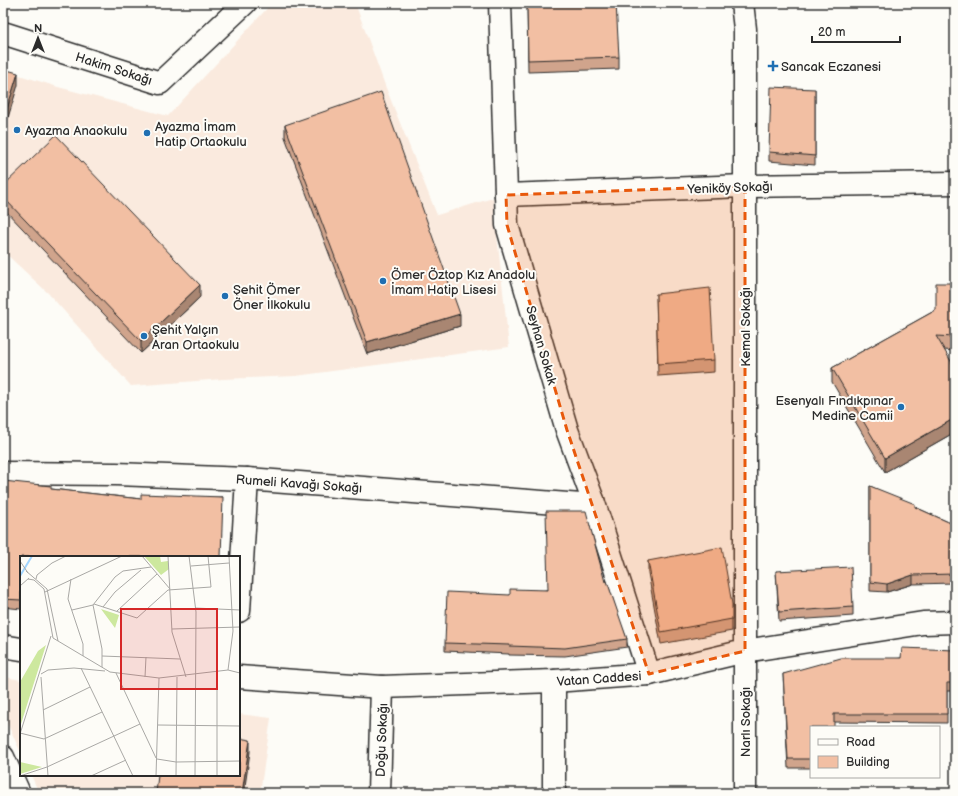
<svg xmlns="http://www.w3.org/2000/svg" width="958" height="796" viewBox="0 0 958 796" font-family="'Balsamiq Sans',sans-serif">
	<rect width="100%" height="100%" fill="#fdfcf7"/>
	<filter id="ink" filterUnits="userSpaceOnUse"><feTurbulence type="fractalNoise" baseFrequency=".025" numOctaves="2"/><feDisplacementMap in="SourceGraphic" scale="8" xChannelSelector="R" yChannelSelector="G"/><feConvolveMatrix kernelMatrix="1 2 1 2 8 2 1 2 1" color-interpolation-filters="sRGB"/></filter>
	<g filter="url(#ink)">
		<g fill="#faeade">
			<path d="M272,3H355L386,88L437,215L493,198L509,347L296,376L223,379L131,386L48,293L3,251V70L58,87L168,116Z"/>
			<path d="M5,677L21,680V753L3,714V686Z"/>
			<path d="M239,714L271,718L260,793H39L31,775H239Z"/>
		</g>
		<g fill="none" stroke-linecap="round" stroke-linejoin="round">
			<g stroke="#2b2b2b" stroke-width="25">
				<g id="minor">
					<path d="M500,3L507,225L567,430L593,500L649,674"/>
					<path d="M742,3L745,29V793"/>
					<path d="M3,33L160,83L245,3"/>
					<path d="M506,195L745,186L955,183"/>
					<path d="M3,473L116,474L247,479L581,505L593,500"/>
					<path d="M239,611L247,479"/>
					<path d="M3,646L21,649"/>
					<path d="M239,677L382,687L554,681L649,674L745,651L923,623L955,622"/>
					<path d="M3,757L19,793"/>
					<path d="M379,793L382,687"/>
					<path d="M554,793V681"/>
				</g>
			</g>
			<use href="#minor" stroke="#fdfcf7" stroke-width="22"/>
		</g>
		<g fill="#d0a48c" stroke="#2b2b2b">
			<path d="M527,3L619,57V69L528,72Z"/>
			<path d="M815,89V165L769,161V152Z"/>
			<path d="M285,125L460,326L367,354L285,137Z"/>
			<path d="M3,186L200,297L141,353L3,208Z"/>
			<path d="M955,283V351L944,350L955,368V432L885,472L832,382V368L936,310Z"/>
			<path d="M656,294L714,360V372L658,376Z"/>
			<path d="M3,481L51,489L141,499L223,497L21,557V609L3,607Z"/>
			<path d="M870,486L915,507L955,525V583L913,584L887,592L870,591Z"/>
			<path d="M648,561L732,604V631L661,644L648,573Z"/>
			<path d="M776,571L853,607V616L779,621Z"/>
			<path d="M605,582L627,639V647L565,656L509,655V654L445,651V643L510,595Z"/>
			<path d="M955,650V691H947V723L834,722L811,727V768H788L783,674L901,658Z"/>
		</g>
		<g fill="#a98672" stroke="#2b2b2b">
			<path d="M18,73V85L3,134V122Z"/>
			<path d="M200,285V297L141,353V341Z"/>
			<path d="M460,314V326L367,354V342Z"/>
			<path d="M955,418V432L885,472V458Z"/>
			<path d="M913,575V584L887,592V584Z"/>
			<path d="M250,740V752L244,793H242Z"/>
		</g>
		<g fill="#f2bfa3" stroke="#2b2b2b">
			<path d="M527,3H616L619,57L528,60Z"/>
			<path d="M3,69L18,73L3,122Z"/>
			<path d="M771,87L815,89V156L769,152Z"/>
			<path d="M381,92L460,314L367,342L285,125Z"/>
			<path d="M56,135L200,285L141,341L3,197V186Z"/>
			<path d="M936,283H955V337L936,336L955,368V418L885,458L832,368L936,310Z"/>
			<path d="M710,288L714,360L658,364L656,294Z"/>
			<path d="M3,481L51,486V489L141,499V494L223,497L221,557H21V600L3,599Z"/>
			<path d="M870,486L915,504V507L955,525V574L913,575L887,584L870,582Z"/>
			<path d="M546,511H586L605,582L607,581L627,639L565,648L509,646V645L445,643L447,592L510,595V589L548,590Z"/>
			<path d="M722,547L732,604V619L661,632L648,561Z"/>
			<path d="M851,567L853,607L779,612L776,571Z"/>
			<path d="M902,648L955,650V683H947V714H834V727H811V759H788L783,674L841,658H901Z"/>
			<path d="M239,738L250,740L242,793H156L158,775H239Z"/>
		</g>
	</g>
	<path fill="#e8590c" fill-opacity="0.2" stroke="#e8590c" stroke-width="3" stroke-dasharray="8 5" stroke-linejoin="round" d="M745,186V651L649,674L567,430L507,225L506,195Z"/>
	<g fill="#1f6fb2" stroke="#fdfcf7" stroke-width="1.5">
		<path d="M771 60h4v4h4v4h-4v4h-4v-4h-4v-4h4z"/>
		<circle cx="17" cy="130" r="4"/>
		<circle cx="147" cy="133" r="4"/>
		<circle cx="383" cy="281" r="4"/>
		<circle cx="225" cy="296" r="4"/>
		<circle cx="144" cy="336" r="4"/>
		<circle cx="901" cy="407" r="4"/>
	</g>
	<g text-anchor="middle" stroke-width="4" stroke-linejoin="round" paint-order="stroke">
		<g font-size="13" fill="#2b2b2b" stroke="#fdfcf7" text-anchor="start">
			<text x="781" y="71">Sancak Eczanesi</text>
			<text x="155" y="131">Ayazma İmam<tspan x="155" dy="15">Hatip Ortaokulu</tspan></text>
			<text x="25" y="135">Ayazma Anaokulu</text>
			<text x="391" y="279">Ömer Öztop Kız Anadolu<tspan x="391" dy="15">İmam Hatip Lisesi</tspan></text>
			<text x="233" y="294">Şehit Ömer<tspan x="233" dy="15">Öner İlkokulu</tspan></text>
			<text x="152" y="334">Şehit Yalçın<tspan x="152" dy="15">Aran Ortaokulu</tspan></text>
			<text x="893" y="405" text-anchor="end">Esenyalı Fındıkpınar<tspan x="893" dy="15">Medine Camii</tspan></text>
		</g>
		<g font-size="13" fill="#2b2b2b" stroke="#fdfcf7">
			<text transform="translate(114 68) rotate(18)" y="5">Hakim Sokağı</text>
			<text transform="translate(730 187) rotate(-2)" y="5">Yeniköy Sokağı</text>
			<text transform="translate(745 327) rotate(-90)" y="5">Kemal Sokağı</text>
			<text transform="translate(542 345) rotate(74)" y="5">Seyhan Sokak</text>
			<text transform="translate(299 483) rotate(4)" y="5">Rumeli Kavağı Sokağı</text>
			<text transform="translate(599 678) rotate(-4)" y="5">Vatan Caddesi</text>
			<text transform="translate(745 722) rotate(-90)" y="5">Narlı Sokağı</text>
			<text transform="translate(381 740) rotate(-88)" y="5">Doğu Sokağı</text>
		</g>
	</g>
	<g transform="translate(20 556)">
		<rect width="220" height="220" fill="#fdfcf7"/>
		<path d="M124,0H140L141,6L148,5L149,13L141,19ZM81,53L99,59L95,72ZM26,89L0,171V126L18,95ZM0,206L22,211L0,218Z" fill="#cde89e"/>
		<path fill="none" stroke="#a1d4fe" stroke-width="2" d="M0,20L12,0"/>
		<path fill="none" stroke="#a9a8a5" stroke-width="1" d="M122,0L150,33M148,0L152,76L166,121M169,0L176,56L175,220M0,5L8,17M171,10L209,7M6,15L27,33L38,85M8,23L14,24L24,33L33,82L90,116L139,122L208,114L220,117M16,23L17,19L32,7L46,0M51,23L48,43L63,88V100M0,30L9,22M25,36L102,0M74,48L117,62L148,34L191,31L188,0M83,51L95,36L121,14M175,52L220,54M52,54L73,49M97,55L137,18M152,73L220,71M82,100L160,103M82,111V93L73,49L95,21L103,15L131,11M61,112L113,220M208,114L213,75L209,0M197,115V220M96,117L136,202M21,118L28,114L54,112L85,115M21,121L28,220M125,121L126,101M23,154L70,131M138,169L220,170M220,174V214M0,177L24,183L82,156M0,178L31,80M137,203L156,206L220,205M0,220L27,211L120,168M71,220L106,204M136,220L139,122M156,220L157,121"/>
		<path fill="#d62828" fill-opacity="0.15" stroke="#d62828" stroke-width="2" d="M101,53H197V133H101Z"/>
		<rect width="220" height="220" fill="none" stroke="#2b2b2b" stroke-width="2"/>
	</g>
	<rect width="958" height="796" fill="none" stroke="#fdfcf7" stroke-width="16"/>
	<rect x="8" y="8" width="942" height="780" fill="none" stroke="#2b2b2b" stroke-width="1.5" filter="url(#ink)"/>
	<rect x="810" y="726" width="130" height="52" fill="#fdfcf7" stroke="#a9a8a5"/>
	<rect x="818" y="739" width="20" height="6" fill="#fdfcf7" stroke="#a9a8a5"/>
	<text x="846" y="746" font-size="12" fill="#2b2b2b">Road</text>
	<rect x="818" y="756" width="20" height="12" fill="#f2bfa3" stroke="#a9a8a5"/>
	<text x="846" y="766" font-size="12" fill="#2b2b2b">Building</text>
	<g transform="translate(38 38)" stroke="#fdfcf7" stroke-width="3" paint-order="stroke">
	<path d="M0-3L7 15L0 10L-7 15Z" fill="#2b2b2b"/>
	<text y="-6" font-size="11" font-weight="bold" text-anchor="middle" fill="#2b2b2b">N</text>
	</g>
	<path d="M812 36v6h88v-6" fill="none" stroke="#2b2b2b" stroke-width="2"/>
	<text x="818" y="36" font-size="12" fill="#2b2b2b" stroke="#fdfcf7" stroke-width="3" paint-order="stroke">20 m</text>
</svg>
